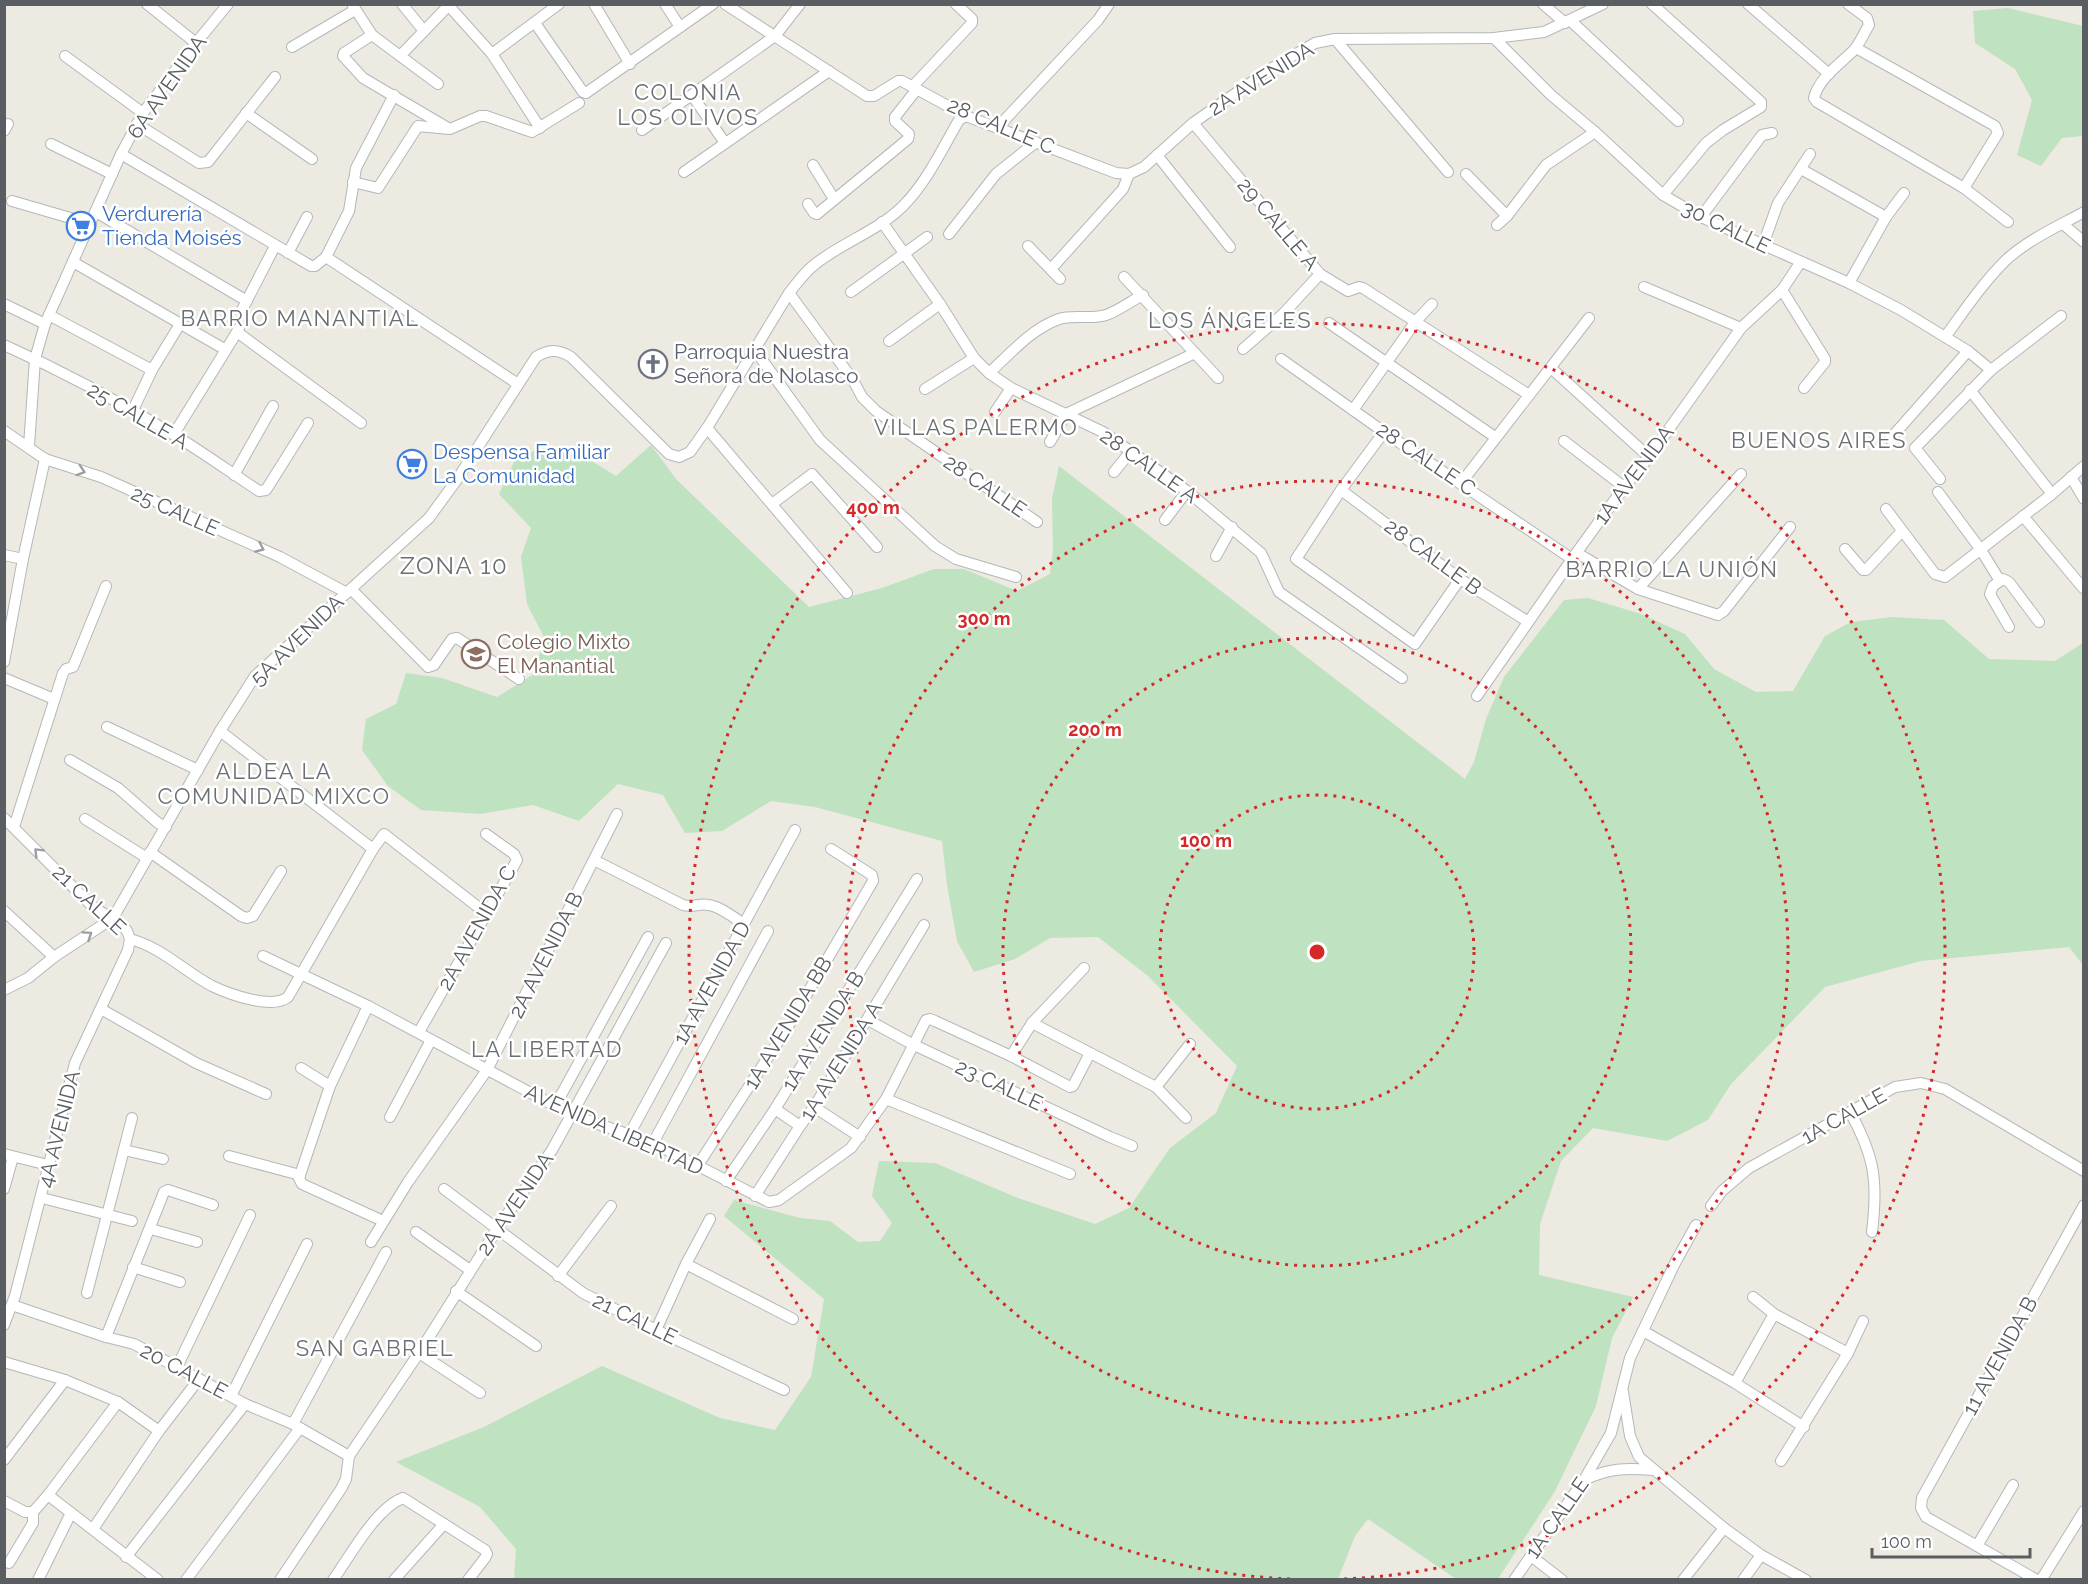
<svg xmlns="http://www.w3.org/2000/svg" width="2088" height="1584" viewBox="0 0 2088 1584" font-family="Raleway,sans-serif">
	<rect width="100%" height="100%" fill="#eceae1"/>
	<g fill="#bfe2c0">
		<path d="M2008,8L2083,26V136L2062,138L2041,166L2017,155L2032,100L2015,69L1975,43L1973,11Z"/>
		<path d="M651,445L676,479L809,607L882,588L934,569H964L1017,591L1050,574L1053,550L1052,499L1059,466L1465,779L1474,762L1486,719L1504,677L1564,600L1588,598L1641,614L1685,634L1714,669L1756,692L1793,691L1825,636L1851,622L1892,617L1944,620L1989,659L2055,661L2083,643V965L2069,947L1921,961L1825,987L1731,1084L1708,1120L1667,1141L1593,1128L1561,1161L1540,1224L1539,1275L1633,1297L1612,1338L1596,1406L1555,1491L1498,1579H1456L1368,1519L1355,1536L1338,1579H514L516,1549L480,1507L396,1462L484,1427L602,1366L720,1418L775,1430L811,1377L824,1299L724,1216L734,1200L800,1218L830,1221L858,1242L880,1241L892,1223L872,1196L879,1161L935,1163L1018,1198L1095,1224L1129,1208L1170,1148L1216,1113L1237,1066L1148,976L1098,937L1050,938L1015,959L974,972L957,941L947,885L942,841L815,807L771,801L722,831L685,833L663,795L618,784L579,821L533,805L480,814L421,810L388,786L362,750L366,719L396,704L406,673L442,678L497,697L534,674L544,637L527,604L521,557L531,528L499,494L517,456L545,448L590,460L616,476Z"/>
	</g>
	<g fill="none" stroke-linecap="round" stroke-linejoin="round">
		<g stroke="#b4b7bb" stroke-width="12">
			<g id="minor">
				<path d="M147,4L196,43"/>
				<path d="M352,4L372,35L438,84"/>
				<path d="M402,4L424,31"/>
				<path d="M594,4L630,64"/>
				<path d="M665,4L680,27"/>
				<path d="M725,4L867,96H874L898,81H902L966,116L1116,173L1129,174"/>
				<path d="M1543,4L1565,23"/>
				<path d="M1652,4L1761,102V107L1723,130L1706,143L1663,195"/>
				<path d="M1748,4L1829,74"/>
				<path d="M1848,4L1867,18L1869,25C1864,33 1860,43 1854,50C1840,64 1819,78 1814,98L1817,102L1964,188L2008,222"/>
				<path d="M449,6L492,54L540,128"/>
				<path d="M1571,21L1678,121"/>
				<path d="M535,23L583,92L586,93L713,4"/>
				<path d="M372,35L344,53L343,56L363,78L448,128"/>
				<path d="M1494,38L1551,95L1595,132L1663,195L1701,217L1849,283L1901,310L1968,351L1991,370"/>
				<path d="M1335,39L1448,172"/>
				<path d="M292,47L355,10"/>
				<path d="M1856,48L1995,126L1998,133L1964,188"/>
				<path d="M492,54L559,4"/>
				<path d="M65,56L143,113"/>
				<path d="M400,56L450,4"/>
				<path d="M913,86L972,23V19L956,4"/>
				<path d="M692,95L725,143"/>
				<path d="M246,113L312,159"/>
				<path d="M1193,123L1320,274L1348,291L1359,287L1363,288L1529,395"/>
				<path d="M137,124L199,163L208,162L275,77"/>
				<path d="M998,127L1098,20L1109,4"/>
				<path d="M642,130L775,36L800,4"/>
				<path d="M4,131L8,124"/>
				<path d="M51,144L112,174"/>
				<path d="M121,154L311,266H315L326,257L349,211L356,168L394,95"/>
				<path d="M1157,155L1230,247"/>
				<path d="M813,165L834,199"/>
				<path d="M1801,169L1886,217"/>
				<path d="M684,172L829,71"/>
				<path d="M1466,174L1507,216"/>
				<path d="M353,182L378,188L418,126L450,129L480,116H486L532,132L579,103"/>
				<path d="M12,201L91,224"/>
				<path d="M808,204L814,213L817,214L908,139L909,134L895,121V117L917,89"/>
				<path d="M96,212L247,301"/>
				<path d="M1701,217L1762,135L1772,133"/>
				<path d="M882,222L940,304L974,358L989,373L1011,388L1103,432L1187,491L1261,553L1279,592L1402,678"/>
				<path d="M2063,224L2084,242"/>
				<path d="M1497,225L1507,216L1546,165L1595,132"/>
				<path d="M949,234L996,174L1036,142"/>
				<path d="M1763,245L1778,203L1810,154"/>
				<path d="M1028,246L1060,279"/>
				<path d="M288,253L307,217"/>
				<path d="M326,257L518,384"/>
				<path d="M73,262L226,350"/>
				<path d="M1051,269L1123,189L1129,174L1144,167L1193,123L1272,68L1315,43L1335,39L1494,38L1544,32L1603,4"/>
				<path d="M1124,277L1218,378"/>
				<path d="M1849,283L1886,217L1904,193"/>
				<path d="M1644,287L1741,328"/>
				<path d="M1782,290L1825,359V362L1804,388"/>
				<path d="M851,292L927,237"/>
				<path d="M789,293L853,380L862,397L876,411L1037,522"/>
				<path d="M4,304L45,324"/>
				<path d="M242,310L275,246"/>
				<path d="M49,315L152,370"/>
				<path d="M1329,323L1495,437"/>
				<path d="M239,328L237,332L361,423"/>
				<path d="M1945,337C1964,311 1982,284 2005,261C2027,240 2057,227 2084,212"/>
				<path d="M889,341L940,304"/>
				<path d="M4,345C62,371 118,401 171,433C201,451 230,472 259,491L266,490L308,423"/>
				<path d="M1243,349L1283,314L1320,274"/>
				<path d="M755,350L820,440L935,546L956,559L1016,577"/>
				<path d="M1281,359L1384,432L1572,559"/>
				<path d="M1551,368L1649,457"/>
				<path d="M989,373C1010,354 1031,329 1059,319C1074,314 1091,320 1106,315C1118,311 1131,301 1143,295"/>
				<path d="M925,389L974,358"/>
				<path d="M1970,390L2052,494"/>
				<path d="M133,410L152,370L180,324"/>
				<path d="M1353,410L1416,321L1432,304"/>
				<path d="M995,412L1011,388"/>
				<path d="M707,428L847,593"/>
				<path d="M4,431L45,459L101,477L280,557L347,593"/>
				<path d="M1384,432L1341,490L1296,559L1415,644L1460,579"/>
				<path d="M174,434L237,332"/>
				<path d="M1890,439L1968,351"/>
				<path d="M1564,441L1624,487"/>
				<path d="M1050,442L1066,414L1195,353"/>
				<path d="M29,446L35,359L45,324L121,154L143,113L196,43L228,4"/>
				<path d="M1114,472L1131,451"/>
				<path d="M234,475L273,406"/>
				<path d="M2071,477L2084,499"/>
				<path d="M1940,479L1915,448L1991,370L2061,316"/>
				<path d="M1461,483L1589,318"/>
				<path d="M1341,490L1460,579L1527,621"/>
				<path d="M1938,492L1981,550L2000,581"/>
				<path d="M772,504L812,474L877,547"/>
				<path d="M1886,509L1935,574L1945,577L2052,494L2084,466"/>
				<path d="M2023,516L2083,588"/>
				<path d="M1165,520L1187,491"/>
				<path d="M1845,549L1863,570H1866L1902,531"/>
				<path d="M1577,553L1638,589L1718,615L1724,611L1790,527"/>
				<path d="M4,555L23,559"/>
				<path d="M1216,556L1232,527"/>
				<path d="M351,589L428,667L434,665L452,639L457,638L519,679"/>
				<path d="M1638,589L1741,474"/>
				<path d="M2009,627L1990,594L1993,586L2003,579L2009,582L2039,622"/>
				<path d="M4,662L23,559L45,459"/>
				<path d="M4,678L54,699"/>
				<path d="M1477,696L1572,559L1624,487L1649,457L1741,328L1782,290L1800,263"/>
				<path d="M107,727L198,770"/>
				<path d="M220,731L373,849"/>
				<path d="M70,760L118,788L158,823L166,827"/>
				<path d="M4,818L93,907L121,924L127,931L130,939L128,950L75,1063L15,1296L4,1325"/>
				<path d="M85,819L147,858"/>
				<path d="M14,827L63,673L66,669L73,667L106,586"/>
				<path d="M150,852L241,916L247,918L253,916L281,871"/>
				<path d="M594,860L683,905C693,908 699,903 708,905C720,906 734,918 744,924"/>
				<path d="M4,911L54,957"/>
				<path d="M130,939C161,947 184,971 212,986C229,994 272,1010 288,997L373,849L384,834L487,914"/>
				<path d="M263,956L368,1006L572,1115L653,1143L769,1202L779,1200L851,1148L886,1099L926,1020L930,1019L935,1021L1011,1056L1070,1087L1073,1086L1090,1053"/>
				<path d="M4,990L28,978L54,957L113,918L220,731L255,676L429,518L456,481L536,357C549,349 558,349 571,357L669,454L679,457L690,452L707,428L789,293C797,283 804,273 814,265C841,243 878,231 903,206C927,182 942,149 959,120L966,116"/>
				<path d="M368,1006L330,1086L299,1178L302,1184L383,1221"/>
				<path d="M101,1009L196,1063L266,1094"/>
				<path d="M868,1020L912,1044L1110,1137L1132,1146"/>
				<path d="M1032,1023L1156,1087L1190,1044"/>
				<path d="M419,1032L517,860L514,854L486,834"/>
				<path d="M1011,1056L1032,1023L1084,968"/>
				<path d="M301,1068L330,1086"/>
				<path d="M1156,1087L1186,1118"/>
				<path d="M886,1099L1070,1174"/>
				<path d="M555,1106L648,937"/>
				<path d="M814,1107L860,1137"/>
				<path d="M775,1109L800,1126"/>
				<path d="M1850,1112C1875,1157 1878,1182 1872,1232"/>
				<path d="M390,1117L431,1040"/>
				<path d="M629,1135L795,830"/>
				<path d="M653,1143L768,931"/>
				<path d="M124,1150L163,1159"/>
				<path d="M4,1154L48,1165"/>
				<path d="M229,1156L300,1175"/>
				<path d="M698,1165L787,1028L873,881L872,875L831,849"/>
				<path d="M726,1181L775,1109L917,879"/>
				<path d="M4,1189L13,1157"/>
				<path d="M444,1189L583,1293L656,1330L784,1390"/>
				<path d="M755,1196L800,1126L814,1107L924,925"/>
				<path d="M42,1198L132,1221"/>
				<path d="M1711,1206L1722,1191L1749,1168L1895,1087L1921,1083L1945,1089L2084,1171"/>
				<path d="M151,1229L197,1242"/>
				<path d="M416,1232L470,1270"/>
				<path d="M371,1242L408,1182L487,1070L617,814"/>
				<path d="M686,1264L793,1319"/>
				<path d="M133,1267L180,1282"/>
				<path d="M558,1276L611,1206"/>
				<path d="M456,1291L536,1346"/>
				<path d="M87,1293L132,1118"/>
				<path d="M1753,1297L1774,1314L1848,1353"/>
				<path d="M12,1305L106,1337L134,1344L245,1404L293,1424L349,1456"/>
				<path d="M656,1330L686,1264L710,1219"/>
				<path d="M1643,1331L1735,1383L1804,1427"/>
				<path d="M106,1337L164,1192L168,1190L213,1205"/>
				<path d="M419,1353L480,1393"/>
				<path d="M4,1362L65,1380L118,1402L159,1431"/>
				<path d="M177,1367L250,1215"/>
				<path d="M1735,1383L1774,1314"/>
				<path d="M1623,1392L1630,1436L1639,1457L1724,1528L1761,1555L1806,1580"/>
				<path d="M231,1396L307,1244"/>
				<path d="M293,1424L386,1252"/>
				<path d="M349,1456L419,1353L497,1229L552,1150L666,943"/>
				<path d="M4,1460L65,1380"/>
				<path d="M1781,1461L1848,1353L1863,1321"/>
				<path d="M1584,1480C1609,1468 1625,1468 1653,1470"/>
				<path d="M48,1495L118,1402"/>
				<path d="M4,1501L25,1512H33L48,1495L158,1580"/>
				<path d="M93,1529L159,1431L199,1379"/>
				<path d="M1977,1546L2013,1485"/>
				<path d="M1531,1556L1562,1580"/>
				<path d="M126,1557L245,1404"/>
				<path d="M9,1563L33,1523V1512"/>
				<path d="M38,1580L71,1513"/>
				<path d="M186,1580L300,1428"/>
				<path d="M280,1580L341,1489L346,1479L349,1456"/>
				<path d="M333,1580C350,1556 376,1508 403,1498L485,1550L487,1554L485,1558L468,1580"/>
				<path d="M394,1580L444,1524"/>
				<path d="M1514,1580L1584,1480L1611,1433L1630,1358L1675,1263L1696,1225"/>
				<path d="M1683,1580L1724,1528"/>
				<path d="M1743,1580L1761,1555"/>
				<path d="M2037,1580L1926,1517L1921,1508L1922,1498L2084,1205"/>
				<path d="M2041,1580L2084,1511"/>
			</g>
		</g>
		<use href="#minor" stroke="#fff" stroke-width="10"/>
	</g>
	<defs><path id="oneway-chevron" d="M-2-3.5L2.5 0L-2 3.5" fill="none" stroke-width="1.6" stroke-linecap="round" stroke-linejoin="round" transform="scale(1.5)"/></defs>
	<g stroke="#9c9ea0">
		<use href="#oneway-chevron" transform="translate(81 471) rotate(18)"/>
		<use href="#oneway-chevron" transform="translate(260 548) rotate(24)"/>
		<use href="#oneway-chevron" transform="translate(38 852) rotate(-135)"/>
		<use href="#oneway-chevron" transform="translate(88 935) rotate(-34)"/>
	</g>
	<g fill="none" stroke="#d62828" stroke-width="3" stroke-dasharray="3 6">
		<circle cx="1317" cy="952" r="157"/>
		<circle cx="1317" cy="952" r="314"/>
		<circle cx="1317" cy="952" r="471"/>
		<path d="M1290 1579A628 628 0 1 1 1344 1579"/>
	</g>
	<defs>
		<g id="supermarket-ring" transform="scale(1.5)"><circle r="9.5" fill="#fff" stroke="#3f7fe0" stroke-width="1.5"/><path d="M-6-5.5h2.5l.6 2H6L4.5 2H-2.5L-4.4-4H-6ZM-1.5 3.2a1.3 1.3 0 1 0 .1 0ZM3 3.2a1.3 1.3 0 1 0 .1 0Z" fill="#3f7fe0"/></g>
		<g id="church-ring" transform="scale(1.5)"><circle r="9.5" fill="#fff" stroke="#6b7280" stroke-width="1.5"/><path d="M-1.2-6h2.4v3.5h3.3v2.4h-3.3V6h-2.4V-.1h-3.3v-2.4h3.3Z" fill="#6b7280"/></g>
		<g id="school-ring" transform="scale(1.5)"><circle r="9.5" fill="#fff" stroke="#8d6e63" stroke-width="1.5"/><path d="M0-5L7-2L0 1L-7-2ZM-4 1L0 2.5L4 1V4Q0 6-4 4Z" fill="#8d6e63"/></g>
	</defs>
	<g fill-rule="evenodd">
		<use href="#supermarket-ring" x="81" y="226"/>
		<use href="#church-ring" x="653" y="364"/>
		<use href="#supermarket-ring" x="412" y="464"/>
		<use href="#school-ring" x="476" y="654"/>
	</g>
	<g text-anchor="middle" stroke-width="5" stroke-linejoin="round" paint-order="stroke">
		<g font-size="21" fill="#5a5d61" stroke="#fff">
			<text transform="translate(1261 79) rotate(-32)" y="7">2A AVENIDA</text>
			<text transform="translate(167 87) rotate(-55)" y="7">6A AVENIDA</text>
			<text transform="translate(1001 126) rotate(23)" y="7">28 CALLE C</text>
			<text transform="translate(1278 224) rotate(50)" y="7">29 CALLE A</text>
			<text transform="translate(1726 227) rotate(26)" y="7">30 CALLE</text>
			<text transform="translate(138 416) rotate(30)" y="7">25 CALLE A</text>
			<text transform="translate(1426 459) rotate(34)" y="7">28 CALLE C</text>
			<text transform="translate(1149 466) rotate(35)" y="7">28 CALLE A</text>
			<text transform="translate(1634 475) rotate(-53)" y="7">1A AVENIDA</text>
			<text transform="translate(985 486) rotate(34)" y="7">28 CALLE</text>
			<text transform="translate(175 511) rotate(24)" y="7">25 CALLE</text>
			<text transform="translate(1433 557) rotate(36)" y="7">28 CALLE B</text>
			<text transform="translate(297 640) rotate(-44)" y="7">5A AVENIDA</text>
			<text transform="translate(89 900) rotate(43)" y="7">21 CALLE</text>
			<text transform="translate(477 928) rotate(-61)" y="7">2A AVENIDA C</text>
			<text transform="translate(546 955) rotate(-63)" y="7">2A AVENIDA B</text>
			<text transform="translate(712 983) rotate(-61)" y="7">1A AVENIDA D</text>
			<text transform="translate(788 1023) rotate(-59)" y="7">1A AVENIDA BB</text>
			<text transform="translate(823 1031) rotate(-58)" y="7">1A AVENIDA B</text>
			<text transform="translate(841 1061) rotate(-58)" y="7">1A AVENIDA A</text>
			<text transform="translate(999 1085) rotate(25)" y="7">23 CALLE</text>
			<text transform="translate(1844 1116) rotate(-29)" y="7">1A CALLE</text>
			<text transform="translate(59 1129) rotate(-76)" y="7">4A AVENIDA</text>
			<text transform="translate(614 1130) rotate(24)" y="7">AVENIDA LIBERTAD</text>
			<text transform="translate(515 1204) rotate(-56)" y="7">2A AVENIDA</text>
			<text transform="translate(635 1319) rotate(26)" y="7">21 CALLE</text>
			<text transform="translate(2000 1356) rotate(-61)" y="7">11 AVENIDA B</text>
			<text transform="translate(184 1371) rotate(28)" y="7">20 CALLE</text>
			<text transform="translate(1557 1518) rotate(-55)" y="7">1A CALLE</text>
		</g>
		<g font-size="21" fill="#366cbe" stroke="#fff" text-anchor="start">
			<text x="102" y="221">Verdurería<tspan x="102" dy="24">Tienda Moisés</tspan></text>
			<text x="433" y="459">Despensa Familiar<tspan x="433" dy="24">La Comunidad</tspan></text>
		</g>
		<g font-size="21" fill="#5b616d" stroke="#fff" text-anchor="start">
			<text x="674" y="359">Parroquia Nuestra<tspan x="674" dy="24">Señora de Nolasco</tspan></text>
		</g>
		<g font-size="21" fill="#785e54" stroke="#fff" text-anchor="start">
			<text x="497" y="649">Colegio Mixto<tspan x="497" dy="24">El Manantial</tspan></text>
		</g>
		<g font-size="22" letter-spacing="1.5" fill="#6b6f73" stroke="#fff">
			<text x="688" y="100">COLONIA<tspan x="688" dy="25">LOS OLIVOS</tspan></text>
			<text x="300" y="326">BARRIO MANANTIAL</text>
			<text x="1230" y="328">LOS ÁNGELES</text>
			<text x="976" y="435">VILLAS PALERMO</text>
			<text x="1819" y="448">BUENOS AIRES</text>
			<text x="1672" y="577">BARRIO LA UNIÓN</text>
			<text x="274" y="779">ALDEA LA<tspan x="274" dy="25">COMUNIDAD MIXCO</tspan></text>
			<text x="547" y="1057">LA LIBERTAD</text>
			<text x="375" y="1356">SAN GABRIEL</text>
		</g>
		<g font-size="24" letter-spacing="1.5" fill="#6b6f73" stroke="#fff">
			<text x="454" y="574">ZONA 10</text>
		</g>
	</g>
	<circle cx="1317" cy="952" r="9" fill="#d62828" stroke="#fff" stroke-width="3"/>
	<g font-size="18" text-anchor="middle" font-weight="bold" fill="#d62828" stroke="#fff" stroke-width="5" stroke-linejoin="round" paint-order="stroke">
		<text x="873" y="514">400 m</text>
		<text x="984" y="625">300 m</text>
		<text x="1095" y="736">200 m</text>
		<text x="1206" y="847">100 m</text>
	</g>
	<rect width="2088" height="1584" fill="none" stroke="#5a5d61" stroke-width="12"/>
	<path d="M1872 1548v9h158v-9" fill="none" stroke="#5a5d61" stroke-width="3"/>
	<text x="1881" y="1548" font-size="18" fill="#5a5d61" stroke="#ffffff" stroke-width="4.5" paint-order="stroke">100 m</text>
</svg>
